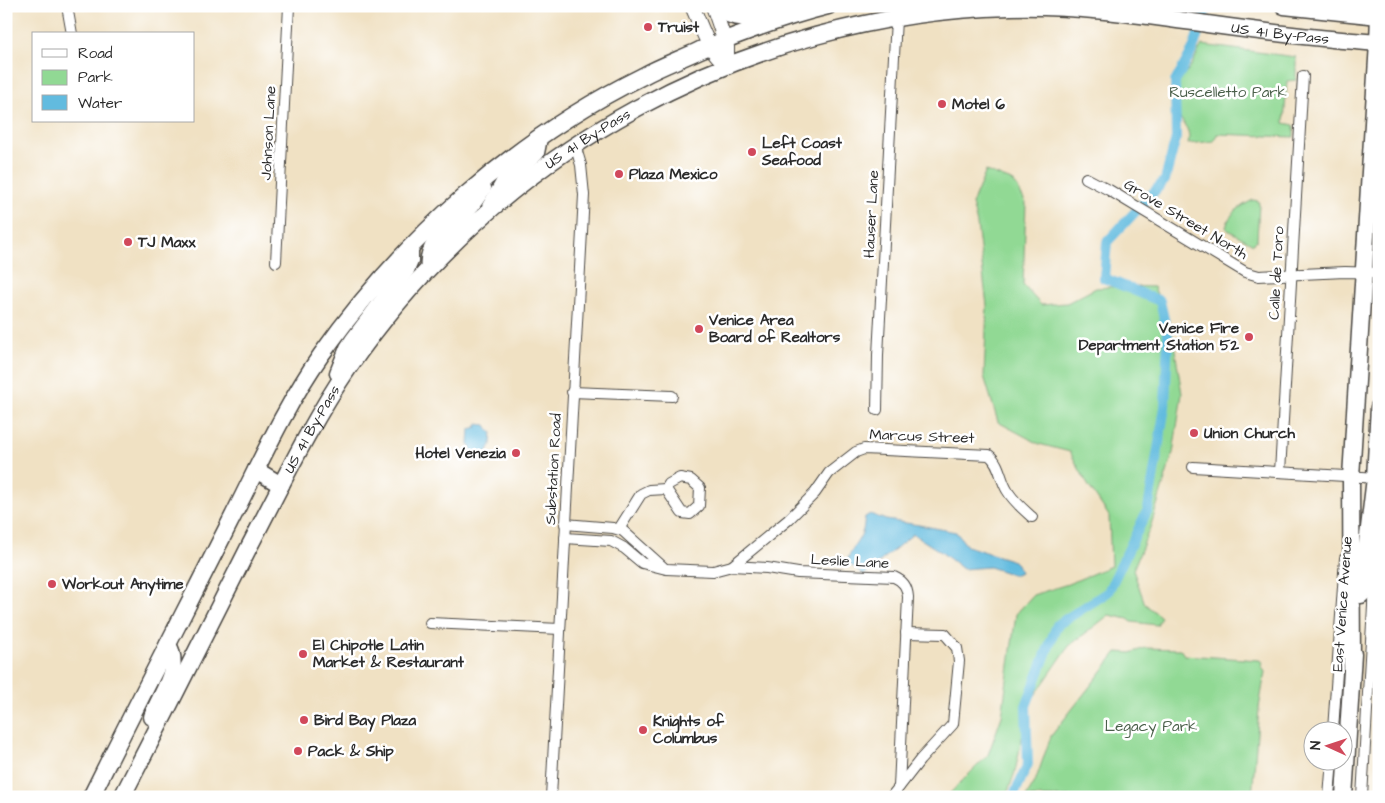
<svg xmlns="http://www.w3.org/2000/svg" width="1385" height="803" viewBox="0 0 1385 803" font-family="'Architects Daughter',sans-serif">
	<rect width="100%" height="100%" fill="#fff"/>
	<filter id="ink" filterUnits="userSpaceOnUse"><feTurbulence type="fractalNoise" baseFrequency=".02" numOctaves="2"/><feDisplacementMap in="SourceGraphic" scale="10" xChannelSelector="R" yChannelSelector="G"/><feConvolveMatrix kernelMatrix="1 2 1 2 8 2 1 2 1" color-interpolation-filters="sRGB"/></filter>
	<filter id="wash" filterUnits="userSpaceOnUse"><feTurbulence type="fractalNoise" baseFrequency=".0096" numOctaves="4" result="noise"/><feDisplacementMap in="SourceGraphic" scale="20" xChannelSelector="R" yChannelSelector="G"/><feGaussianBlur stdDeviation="1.12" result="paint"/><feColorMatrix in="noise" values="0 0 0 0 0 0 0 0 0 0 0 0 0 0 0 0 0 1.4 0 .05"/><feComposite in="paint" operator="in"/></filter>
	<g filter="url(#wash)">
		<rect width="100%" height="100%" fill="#f0e1c3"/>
		<g fill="#91d994" stroke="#5e8260">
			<path d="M1202,45L1296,57V80L1287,81L1284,123L1294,125V137L1217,134L1214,141L1188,144C1194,123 1169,116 1172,95C1174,83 1182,77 1189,69C1194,62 1197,52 1202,45Z"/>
			<path d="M986,171L1014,182L1026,203L1023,285L1041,305L1067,303L1096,288L1125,286L1154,287L1172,331L1182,394L1173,453L1151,525L1133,570L1145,604L1161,617L1157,625L1132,622L1128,619L1109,615L1069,646L1029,704L1015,772L1006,797H946L988,755L1002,716L1016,614L1033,595L1068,584L1111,566L1109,516L1088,485L1070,452L1039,444L998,422L984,376L987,306L977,224L972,204Z"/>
			<path d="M1253,200L1258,201L1259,204L1257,240L1253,244L1228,230L1226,227C1229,213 1241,206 1253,200Z"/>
			<path d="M1145,648L1180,649L1184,655L1259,660L1263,662L1262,667L1265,672L1259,708L1252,797H1026L1035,782L1051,736L1117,652L1131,653Z"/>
		</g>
		<g fill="#62bbdf" stroke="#467385">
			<path d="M477,424L486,425L489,430L492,431L491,445L487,452C482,454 478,454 472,451L469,444L470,429L477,427Z"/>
			<path d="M870,514L886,520L919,525L956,532L967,546L1014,561L1017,564L1020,572L1014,575L989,567L963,569L941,552L913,534L864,575L847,562C849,551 858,543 862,533C864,528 864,523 865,517Z"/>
		</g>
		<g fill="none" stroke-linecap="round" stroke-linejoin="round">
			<path stroke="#62bbdf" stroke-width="10" d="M1013,797L1028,764L1026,706L1057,625L1108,592L1148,509L1165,407L1168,336L1160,301L1104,278L1107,242L1165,180L1176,138L1175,82L1193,49L1207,6"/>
		</g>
	</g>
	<g filter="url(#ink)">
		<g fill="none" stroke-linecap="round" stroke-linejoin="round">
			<g stroke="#494642" stroke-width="12">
				<g id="street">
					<path d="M67,6L72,34"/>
					<path d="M1086,178L1109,190L1245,272L1259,276L1345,272L1379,273"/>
					<path d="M276,262L289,6"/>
					<path d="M572,392L672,396"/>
					<path d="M877,410L878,355L896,19"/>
					<path d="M1193,467L1379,478"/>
					<path d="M1280,472L1303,76"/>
					<path d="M680,478L691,480L700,488L699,506L690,514L682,513L666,489L669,484Z"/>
					<path d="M565,524L613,528L623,531L663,567"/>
					<path d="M619,529L641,494L649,490L666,489"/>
					<path d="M565,538L611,541L624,548L642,563L666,569L713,571L732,566L767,568L798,573L894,577C903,581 907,586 908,597L899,787L891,797"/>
					<path d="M732,566L788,520L815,493L829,473L856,452L864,449L989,455C1000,463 1000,479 1007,490C1013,501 1023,509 1032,517"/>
					<path d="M430,623L560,629"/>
					<path d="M1333,730L1345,558"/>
					<path d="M899,787L920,760L953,724L959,661L957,648L945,634L906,633"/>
					<path d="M551,797L584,195L581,165L575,145"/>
					<path d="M1329,797L1332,760"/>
					<path d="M1362,797L1373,606L1374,543"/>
				</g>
			</g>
			<g stroke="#494642" stroke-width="16">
				<g id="secondary">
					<path d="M692,6C702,27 707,51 727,64"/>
					<path d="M713,6L727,47V64"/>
				</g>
			</g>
			<g stroke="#494642" stroke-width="19">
				<g id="primary">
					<path d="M718,6C738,27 757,14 780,6"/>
					<path d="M1284,6L1379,16"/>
					<path d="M490,207L506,179L536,153L539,138"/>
					<path d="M429,267C425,242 454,225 469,208C474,202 478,195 483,188"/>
					<path d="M338,373L348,348L354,339L406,270L410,261V248"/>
					<path d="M256,470L281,485"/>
					<path d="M1361,595L1375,478L1379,407"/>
					<path d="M1352,664L1351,477L1378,43L1379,14"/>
					<path d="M152,717C161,692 182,670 168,644"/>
					<path d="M91,797C136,706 183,615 229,524C257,469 285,406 321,355C403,239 515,139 643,76C661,66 681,59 700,50C741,33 784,17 828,6"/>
					<path id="s1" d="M122,797C165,714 207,631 249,547C281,486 310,424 349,367C499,150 746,14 1010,7C1076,5 1142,15 1207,24C1264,32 1321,39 1379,43"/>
					<path d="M1344,797L1353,654"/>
				</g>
			</g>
			<use href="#street" stroke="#fff" stroke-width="10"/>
			<use href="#secondary" stroke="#fff" stroke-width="14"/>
			<use href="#primary" stroke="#fff" stroke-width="16"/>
		</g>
	</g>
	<g fill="#d1495b" stroke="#fff" stroke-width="2">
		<circle cx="648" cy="27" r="5"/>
		<circle cx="942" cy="104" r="5"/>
		<circle cx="752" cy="152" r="5"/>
		<circle cx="619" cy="174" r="5"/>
		<circle cx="128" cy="242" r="5"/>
		<circle cx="699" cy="329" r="5"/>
		<circle cx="1249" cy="337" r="5"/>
		<circle cx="1194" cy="433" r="5"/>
		<circle cx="516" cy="453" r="5"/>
		<circle cx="52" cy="584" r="5"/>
		<circle cx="303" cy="654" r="5"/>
		<circle cx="304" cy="720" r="5"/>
		<circle cx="643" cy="730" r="5"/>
		<circle cx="298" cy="751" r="5"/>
	</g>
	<g text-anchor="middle" stroke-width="5" stroke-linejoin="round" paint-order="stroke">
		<g font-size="15" font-weight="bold" fill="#2b2b2b" stroke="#fff" text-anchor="start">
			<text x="658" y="32">Truist</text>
			<text x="952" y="109">Motel 6</text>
			<text x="762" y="148">Left Coast<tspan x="762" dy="17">Seafood</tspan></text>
			<text x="629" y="179">Plaza Mexico</text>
			<text x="138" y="247">TJ Maxx</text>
			<text x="709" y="325">Venice Area<tspan x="709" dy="17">Board of Realtors</tspan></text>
			<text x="1239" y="333" text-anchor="end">Venice Fire<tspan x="1239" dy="17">Department Station 52</tspan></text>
			<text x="1204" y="438">Union Church</text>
			<text x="506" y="458" text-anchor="end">Hotel Venezia</text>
			<text x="62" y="589">Workout Anytime</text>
			<text x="313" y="650">El Chipotle Latin<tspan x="313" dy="17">Market &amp; Restaurant</tspan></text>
			<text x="314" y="725">Bird Bay Plaza</text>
			<text x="653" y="726">Knights of<tspan x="653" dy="17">Columbus</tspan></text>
			<text x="308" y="756">Pack &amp; Ship</text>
		</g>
		<g font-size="15" fill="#2b2b2b" stroke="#fff">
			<text dy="5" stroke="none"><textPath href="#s1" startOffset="1539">US 41 By-Pass</textPath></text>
			<text transform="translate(268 133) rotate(-87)" y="5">Johnson Lane</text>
			<text dy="5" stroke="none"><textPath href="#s1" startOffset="819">US 41 By-Pass</textPath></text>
			<text transform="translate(871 214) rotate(-87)" y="5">Hauser Lane</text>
			<text transform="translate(1186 219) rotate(31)" y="5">Grove Street North</text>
			<text transform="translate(1276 273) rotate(-87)" y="5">Calle de Toro</text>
			<text dy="5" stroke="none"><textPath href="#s1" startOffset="414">US 41 By-Pass</textPath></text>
			<text transform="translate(922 436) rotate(2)" y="5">Marcus Street</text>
			<text transform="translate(553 469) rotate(-87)" y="5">Substation Road</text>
			<text transform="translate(850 561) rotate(3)" y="5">Leslie Lane</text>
			<text transform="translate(1342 604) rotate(-86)" y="5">East Venice Avenue</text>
		</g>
		<g font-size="15" fill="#4a5f4a" stroke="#fff">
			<text x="1228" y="97">Ruscelletto Park</text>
			<text x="1151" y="731">Legacy Park</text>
		</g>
	</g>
	<rect width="1385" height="803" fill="none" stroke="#fff" stroke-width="25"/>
	<rect x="32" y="32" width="162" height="90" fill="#ffffff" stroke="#aaaaaa"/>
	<rect x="42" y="49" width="25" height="8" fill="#ffffff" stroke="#aaaaaa"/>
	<text x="78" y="58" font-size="15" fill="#2b2b2b">Road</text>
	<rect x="42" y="70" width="25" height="15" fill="#91d994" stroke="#aaaaaa"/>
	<text x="78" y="82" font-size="15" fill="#2b2b2b">Park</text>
	<rect x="42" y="95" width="25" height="15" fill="#62bbdf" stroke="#aaaaaa"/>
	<text x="78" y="108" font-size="15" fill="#2b2b2b">Water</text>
	<g transform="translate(1328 746) rotate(273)"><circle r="24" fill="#ffffff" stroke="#aaaaaa"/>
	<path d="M0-4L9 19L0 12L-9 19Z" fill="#d1495b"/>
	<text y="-8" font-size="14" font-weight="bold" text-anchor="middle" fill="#2b2b2b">N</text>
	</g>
</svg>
